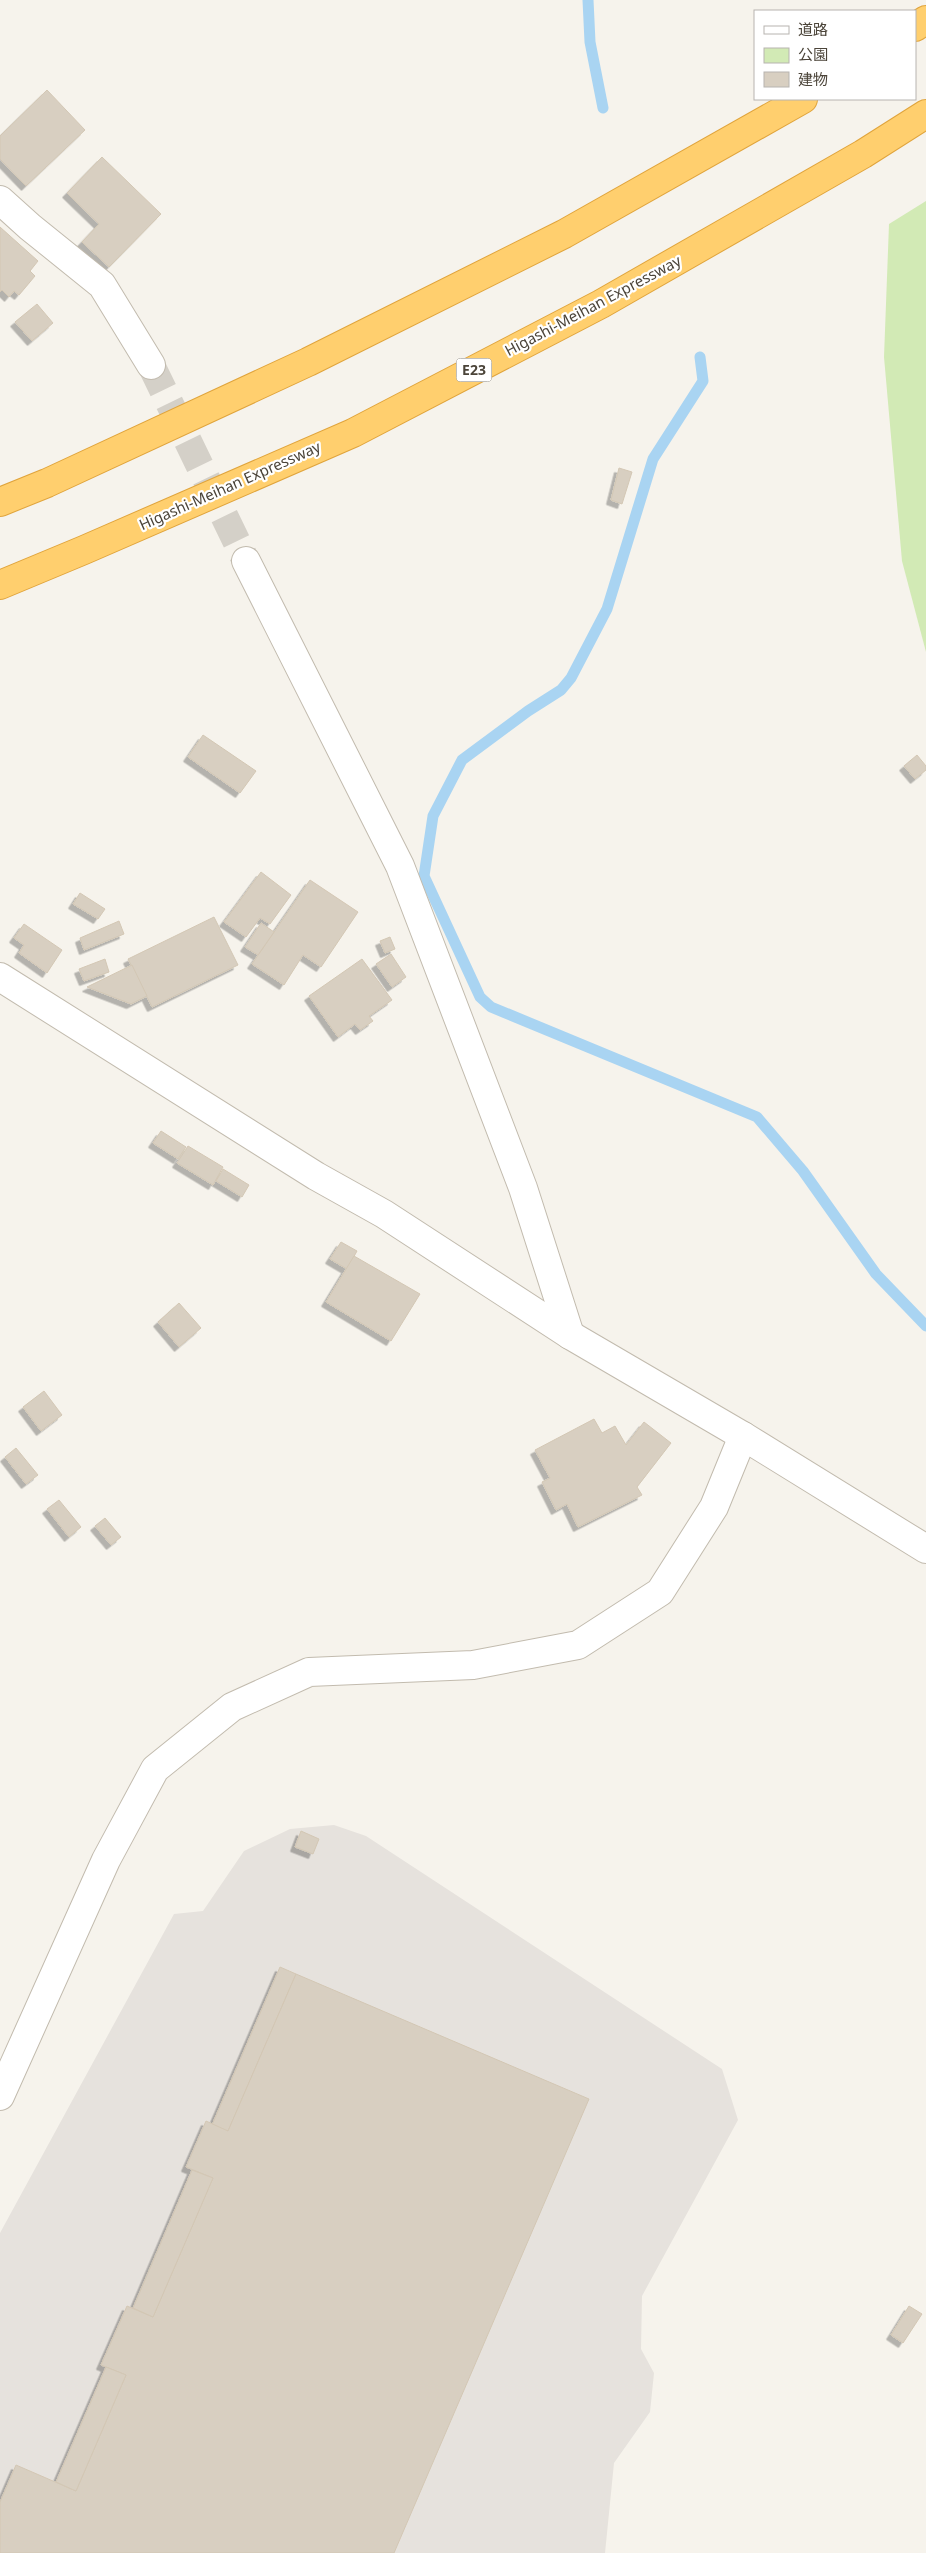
<svg xmlns="http://www.w3.org/2000/svg" width="926" height="2553" viewBox="0 0 926 2553" font-family="'Noto Sans','Noto Sans JP',sans-serif">
	<defs>
		<filter id="shadow"><feDropShadow dx="-4.5" dy="4.5" stdDeviation="0" flood-color="#0004"/></filter>
	</defs>
	<rect width="100%" height="100%" fill="#f6f3ec"/>
	<path fill="#e6e2dd" d="M334,1825L366,1836L722,2069L738,2120L642,2296L641,2349L654,2373L650,2412L614,2463L605,2553H0V2233L174,1914L203,1911L244,1851L290,1829Z"/>
	<path fill="#d2eab5" d="M926,201V652L902,561L884,357L889,224Z"/>
	<g fill="none" stroke-linecap="round" stroke-linejoin="round">
		<g stroke="#a9d4f2" stroke-width="11">
			<path d="M588,0L590,42L603,108"/>
			<path d="M700,357L703,381L653,459L607,609L571,678L561,690L528,711L462,760L433,816L424,876L480,997L491,1007L757,1117L803,1171L876,1274L926,1326"/>
		</g>
	</g>
	<g fill="#d8cfc1" stroke="#d3c7b4" filter="url(#shadow)">
		<path d="M47,90L85,130L26,186L0,159V136Z"/>
		<path d="M102,157L161,214L109,267L82,242L99,224L67,193Z"/>
		<path d="M0,227L38,261L30,271L35,276L19,295L14,291L9,297L2,290L0,292Z"/>
		<path d="M37,304L53,323L32,341L15,322Z"/>
		<path d="M619,468L632,472L622,504L611,500Z"/>
		<path d="M203,735L256,771L240,793L188,757Z"/>
		<path d="M917,755L926,766V770L915,779L904,766Z"/>
		<path d="M261,872L291,895L270,924L260,918L246,937L224,922Z"/>
		<path d="M310,880L358,912L321,967L303,955L284,985L252,964Z"/>
		<path d="M80,893L105,909L98,919L73,904Z"/>
		<path d="M214,917L238,965L152,1007L128,959Z"/>
		<path d="M119,921L124,934L84,950L80,938Z"/>
		<path d="M261,923L274,932L258,955L245,947Z"/>
		<path d="M24,924L62,950L47,973L19,953L24,945L14,938Z"/>
		<path d="M390,937L395,949L385,953L380,941Z"/>
		<path d="M391,954L406,977L392,987L376,964Z"/>
		<path d="M105,959L109,972L84,981L79,969Z"/>
		<path d="M362,959L392,1000L369,1016L373,1021L360,1030L355,1024L338,1037L309,996Z"/>
		<path d="M132,965L147,996L131,1004L87,987Z"/>
		<path d="M161,1131L186,1147L178,1159L153,1143Z"/>
		<path d="M188,1146L223,1167L213,1185L177,1163Z"/>
		<path d="M223,1169L249,1185L242,1197L216,1181Z"/>
		<path d="M341,1242L357,1251L347,1269L330,1259Z"/>
		<path d="M354,1256L420,1294L391,1341L326,1302Z"/>
		<path d="M179,1303L201,1328L179,1347L158,1322Z"/>
		<path d="M44,1391L62,1415L41,1431L23,1407Z"/>
		<path d="M594,1419L602,1433L615,1426L626,1445L644,1422L671,1443L637,1487L642,1495L578,1527L567,1504L556,1510L542,1482L550,1478L535,1450Z"/>
		<path d="M16,1448L38,1475L26,1484L5,1457Z"/>
		<path d="M59,1500L81,1527L69,1537L47,1509Z"/>
		<path d="M105,1518L121,1537L111,1545L95,1526Z"/>
		<path d="M301,1831L319,1839L313,1854L295,1847Z"/>
		<path d="M280,1967L296,1974L228,2131L212,2125Z"/>
		<path d="M296,1974L589,2099L394,2553H0V2502L16,2465L76,2491L126,2375L101,2365L127,2306L153,2317L213,2178L186,2167L206,2121L228,2131Z"/>
		<path d="M192,2170L213,2178L153,2317L133,2308Z"/>
		<path d="M909,2306L922,2314L903,2343L891,2335Z"/>
		<path d="M106,2367L126,2375L76,2491L56,2482Z"/>
	</g>
	<g fill="none" stroke-linecap="round" stroke-linejoin="round">
		<path stroke="#d4d0c8" stroke-width="28" stroke-dasharray="28 14" stroke-linecap="butt" d="M151,365L246,561"/>
		<g stroke="#c2bbae" stroke-width="30">
			<g id="minor">
				<path d="M0,200L30,227L102,285L151,365"/>
				<path d="M246,561L400,866L523,1188L570,1335"/>
				<path d="M0,977L316,1176L384,1214L570,1335L743,1436L926,1549"/>
				<path d="M0,2096L106,1860L155,1769L232,1707L309,1672L473,1665L578,1645L660,1592L714,1507L743,1436"/>
			</g>
		</g>
		<g stroke="#e0a43c" stroke-width="30">
			<g id="highway">
				<path d="M915,27L926,20"/>
				<path d="M0,502L47,483L308,362L564,234L803,99"/>
				<path d="M0,585L84,550L353,433L601,304L863,154L926,114"/>
			</g>
		</g>
		<use href="#minor" stroke="#fff" stroke-width="28"/>
		<use href="#highway" stroke="#ffcf6e" stroke-width="28"/>
	</g>
	<g text-anchor="middle" stroke-width="4.5" stroke-linejoin="round" paint-order="stroke">
		<rect fill="#fff" stroke="#817c74" stroke-width="1" x="456.5" y="358.5" width="35" height="23" rx="4"/>
		<g font-size="14" font-weight="bold" fill="#4b4439">
			<text x="474" y="375">E23</text>
		</g>
		<g font-size="15" fill="#4b4439" stroke="#fff">
			<text transform="translate(593 306) rotate(-28)" y="5">Higashi-Meihan Expressway</text>
			<text transform="translate(230 486) rotate(-24)" y="5">Higashi-Meihan Expressway</text>
		</g>
	</g>
	<rect x="754" y="10" width="162" height="90" fill="#ffffff" stroke="#b7b4b0"/>
	<rect x="764" y="26" width="25" height="8" fill="#ffffff" stroke="#b7b4b0"/>
	<text x="798" y="35" font-size="15" fill="#4b4439">道路</text>
	<rect x="764" y="48" width="25" height="15" fill="#d2eab5" stroke="#b7b4b0"/>
	<text x="798" y="60" font-size="15" fill="#4b4439">公園</text>
	<rect x="764" y="72" width="25" height="15" fill="#d8cfc1" stroke="#b7b4b0"/>
	<text x="798" y="85" font-size="15" fill="#4b4439">建物</text>
</svg>
